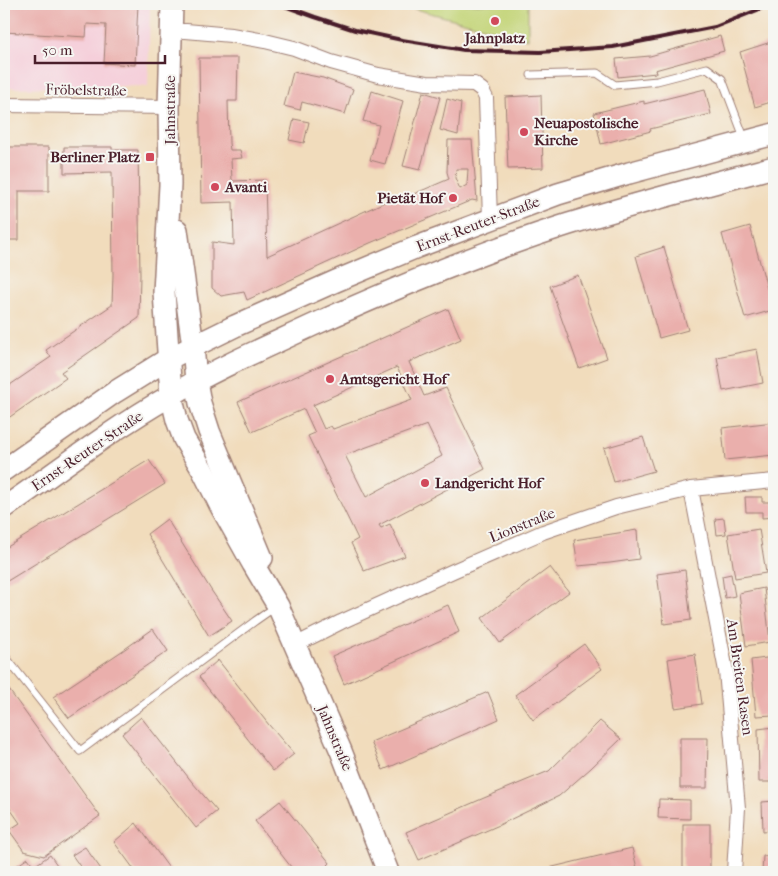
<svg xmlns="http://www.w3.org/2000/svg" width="778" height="876" viewBox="0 0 778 876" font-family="'IM FELL French Canon',serif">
	<rect width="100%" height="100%" fill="#f6f6f2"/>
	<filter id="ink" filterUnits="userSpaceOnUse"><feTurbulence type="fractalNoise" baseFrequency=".02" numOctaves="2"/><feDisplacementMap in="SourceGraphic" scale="10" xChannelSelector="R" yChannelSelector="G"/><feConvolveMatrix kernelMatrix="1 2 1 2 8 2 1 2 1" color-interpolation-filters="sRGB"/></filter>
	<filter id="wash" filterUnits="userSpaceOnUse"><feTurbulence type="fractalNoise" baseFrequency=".0096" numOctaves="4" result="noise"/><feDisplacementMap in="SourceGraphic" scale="20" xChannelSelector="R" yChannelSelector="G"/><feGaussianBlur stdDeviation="1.12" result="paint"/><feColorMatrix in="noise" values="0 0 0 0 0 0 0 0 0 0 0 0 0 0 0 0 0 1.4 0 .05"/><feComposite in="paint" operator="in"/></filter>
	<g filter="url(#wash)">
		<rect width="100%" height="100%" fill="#f1dcbc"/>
		<path fill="#f5cfda" d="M4,4H150L148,86L4,88Z"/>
		<path fill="#c3d477" stroke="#867a51" d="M396,4H528V39Z"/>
		<g id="blocks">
			<g fill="#eaafac" fill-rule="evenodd">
				<path d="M4,4H138L135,65L104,63L106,25L87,24L86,37L4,32Z"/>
				<path d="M720,36L724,51L655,70L656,73L618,77L616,59L650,56Z"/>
				<path d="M774,41V101L755,107L740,52Z"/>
				<path d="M199,58H238L237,101H228L229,143L230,150H240L242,158L231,159L232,181L265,180L267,256L400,195L402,199L449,179L447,172L448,140H472L477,201L472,200L370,243L247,300L244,292L221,296L212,288V242L234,245L233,202L201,203ZM456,169H468L467,185L460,189L455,178Z"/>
				<path d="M293,72L323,78L353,89L345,114L302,102L300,110L284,106Z"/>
				<path d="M705,89L711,114L650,129L651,131L601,144L594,113L644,101V104Z"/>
				<path d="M372,91L403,101L385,164L370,160L379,125L363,121Z"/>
				<path d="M423,92L440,97L420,170L403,166Z"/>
				<path d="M541,95L543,168L508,169L505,97Z"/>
				<path d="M447,99L461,103L458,135L440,130Z"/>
				<path d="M294,119L309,122L304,143L289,140Z"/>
				<path d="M4,147H49V191H19V240H4Z"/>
				<path d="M64,147H112V150H138L140,275L139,318L61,372L66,378L4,421V389L51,357L46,350L112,305L113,275L112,172L64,173Z"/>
				<path d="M750,226L773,310L745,318L722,234Z"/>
				<path d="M664,247L688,330L659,338L636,256Z"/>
				<path d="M578,275L607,358L579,368L550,286Z"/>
				<path d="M448,309L461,339L409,362L424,396L446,388L485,469L379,525L381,528L390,524L405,556L364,571L351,543L358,539L308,436L315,433L304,409L252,432L238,402ZM397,367L412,400L333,429L331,426L324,429L313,405ZM427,425L442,456L366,497L345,455Z"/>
				<path d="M757,349L763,383L723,391L717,357Z"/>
				<path d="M774,422V455L725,460L722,428Z"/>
				<path d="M643,437L654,471L614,482L604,448Z"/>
				<path d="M149,460L165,484L4,583V549Z"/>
				<path d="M745,497H762V502H774V517L762,518V512H746Z"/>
				<path d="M724,518L726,534L717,535L715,519Z"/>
				<path d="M167,519L211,590L232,621L209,636L147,534Z"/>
				<path d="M759,529L766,573L735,578L728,534Z"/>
				<path d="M637,530L639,559L610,563L578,566L574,540Z"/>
				<path d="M550,567L569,592L500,643L482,618Z"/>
				<path d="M685,570L691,620L664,624L657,574Z"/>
				<path d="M731,574L735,596L725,598L722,576Z"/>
				<path d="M764,588L770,642L746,646L739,593Z"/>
				<path d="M448,605L459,632L344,684L332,656Z"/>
				<path d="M153,629L168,651L69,718L53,697L122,651Z"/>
				<path d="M584,644L602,669L533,720L515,695Z"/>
				<path d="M695,654L702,704L675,708L668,659Z"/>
				<path d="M774,657V715L756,716L751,660Z"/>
				<path d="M218,660L269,725L294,754L273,771L199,677Z"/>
				<path d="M4,683L100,816L44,856L24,851L9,830L20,823L4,800Z"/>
				<path d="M488,692L499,719L383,770L371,742Z"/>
				<path d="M141,717L192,782L217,811L196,828L122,734Z"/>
				<path d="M600,721L621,739L591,768L559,796L497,826L419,860L406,832L484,798L549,771Z"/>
				<path d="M774,727V782H759L758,729Z"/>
				<path d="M680,738H708L707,788H680Z"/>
				<path d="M659,799L690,800V819L658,818Z"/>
				<path d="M280,801L330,863L324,869L326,872H295L255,821Z"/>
				<path d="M774,801V830L763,831L762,802Z"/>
				<path d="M136,823L166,864L172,872H136L114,842Z"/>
				<rect x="683" y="824" width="27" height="48"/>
				<path d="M85,847L103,872H84L72,855Z"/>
				<path d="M632,848L638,872H536V871Z"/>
				<path d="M50,855L62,872H8L28,858L34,866Z"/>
				<path d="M763,856L774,857V872H762Z"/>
			</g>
		</g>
	</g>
	<g filter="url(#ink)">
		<use href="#blocks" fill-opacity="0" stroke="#9e7e74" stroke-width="1"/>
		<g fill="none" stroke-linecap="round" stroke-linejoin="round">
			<g stroke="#9e7e74" stroke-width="9">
				<g id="service">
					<path d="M531,75L597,73L615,85L657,81L707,68L722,79L745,140"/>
					<path d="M4,655L80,751L255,621L275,607"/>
				</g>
			</g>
			<g stroke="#9e7e74" stroke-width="16">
				<g id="minor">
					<path d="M171,31H186L231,35L265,41L294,48L331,62L378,75L427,83L474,84L482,90L486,98L490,219"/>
					<path d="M4,105L169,107"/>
					<path d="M691,489L726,671L738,808L734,872"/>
					<path d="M295,645L341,622L453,571L543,532L616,507L691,489L774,481"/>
				</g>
			</g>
			<g stroke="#9e7e74" stroke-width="24">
				<g id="primary">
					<path d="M172,4L169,107L170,185L164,292L171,395L177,420L184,439L202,469L220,505L253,564L278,606L341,751L388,872"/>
					<path d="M177,230L193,346L196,381L200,403L209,431L262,558"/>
					<path d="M4,470L115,392L168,359L235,326L336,281L417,247L558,194L629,173L774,134"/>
					<path d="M4,508C59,470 112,429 170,396C215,369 264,348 311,326C395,288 481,252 569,224C637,203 706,185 774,167"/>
				</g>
			</g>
			<use href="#service" stroke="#fff" stroke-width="7"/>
			<use href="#minor" stroke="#fff" stroke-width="14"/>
			<use href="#primary" stroke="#fff" stroke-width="21"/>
			<path stroke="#4a1f2b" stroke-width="4" d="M279,4L315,17L355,30L402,40L464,50L540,52L613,47L715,27L772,4"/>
		</g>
	</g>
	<g fill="#d1495b" stroke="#f6f6f2" stroke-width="2">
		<circle cx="495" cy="21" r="5"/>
		<circle cx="524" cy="132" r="5"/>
		<rect x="145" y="152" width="10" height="10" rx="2.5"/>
		<circle cx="215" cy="187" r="5"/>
		<circle cx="453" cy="198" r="5"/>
		<circle cx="330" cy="379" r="5"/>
		<circle cx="425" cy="483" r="5"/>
	</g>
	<g text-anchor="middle" stroke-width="4" stroke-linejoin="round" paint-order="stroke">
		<g font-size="15" font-weight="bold" fill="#4a1f2b" stroke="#f6f6f2" text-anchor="start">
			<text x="495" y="43" text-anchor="middle">Jahnplatz</text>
			<text x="534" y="128">Neuapostolische<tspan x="534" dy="17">Kirche</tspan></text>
			<text x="140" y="162" text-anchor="end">Berliner Platz</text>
			<text x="225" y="192">Avanti</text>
			<text x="443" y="203" text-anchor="end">Pietät Hof</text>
			<text x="340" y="384">Amtsgericht Hof</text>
			<text x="435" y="488">Landgericht Hof</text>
		</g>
		<g font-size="15" fill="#4a1f2b" stroke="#f6f6f2">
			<text transform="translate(86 90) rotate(1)" y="5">Fröbelstraße</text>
			<text transform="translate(170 110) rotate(-90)" y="5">Jahnstraße</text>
			<text transform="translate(478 224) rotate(-21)" y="5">Ernst-Reuter-Straße</text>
			<text transform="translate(87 451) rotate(-34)" y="5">Ernst-Reuter-Straße</text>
			<text transform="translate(522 525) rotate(-22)" y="5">Lionstraße</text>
			<text transform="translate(740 677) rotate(82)" y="5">Am Breiten Rasen</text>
			<text transform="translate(335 738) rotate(67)" y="5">Jahnstraße</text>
		</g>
	</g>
	<rect width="778" height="876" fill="none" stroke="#f6f6f2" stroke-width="20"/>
	<path d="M35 55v8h130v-8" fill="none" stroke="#4a1f2b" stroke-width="2.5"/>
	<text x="42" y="55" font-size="15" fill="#4a1f2b" stroke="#f6f6f2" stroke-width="4" paint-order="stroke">50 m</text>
</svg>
